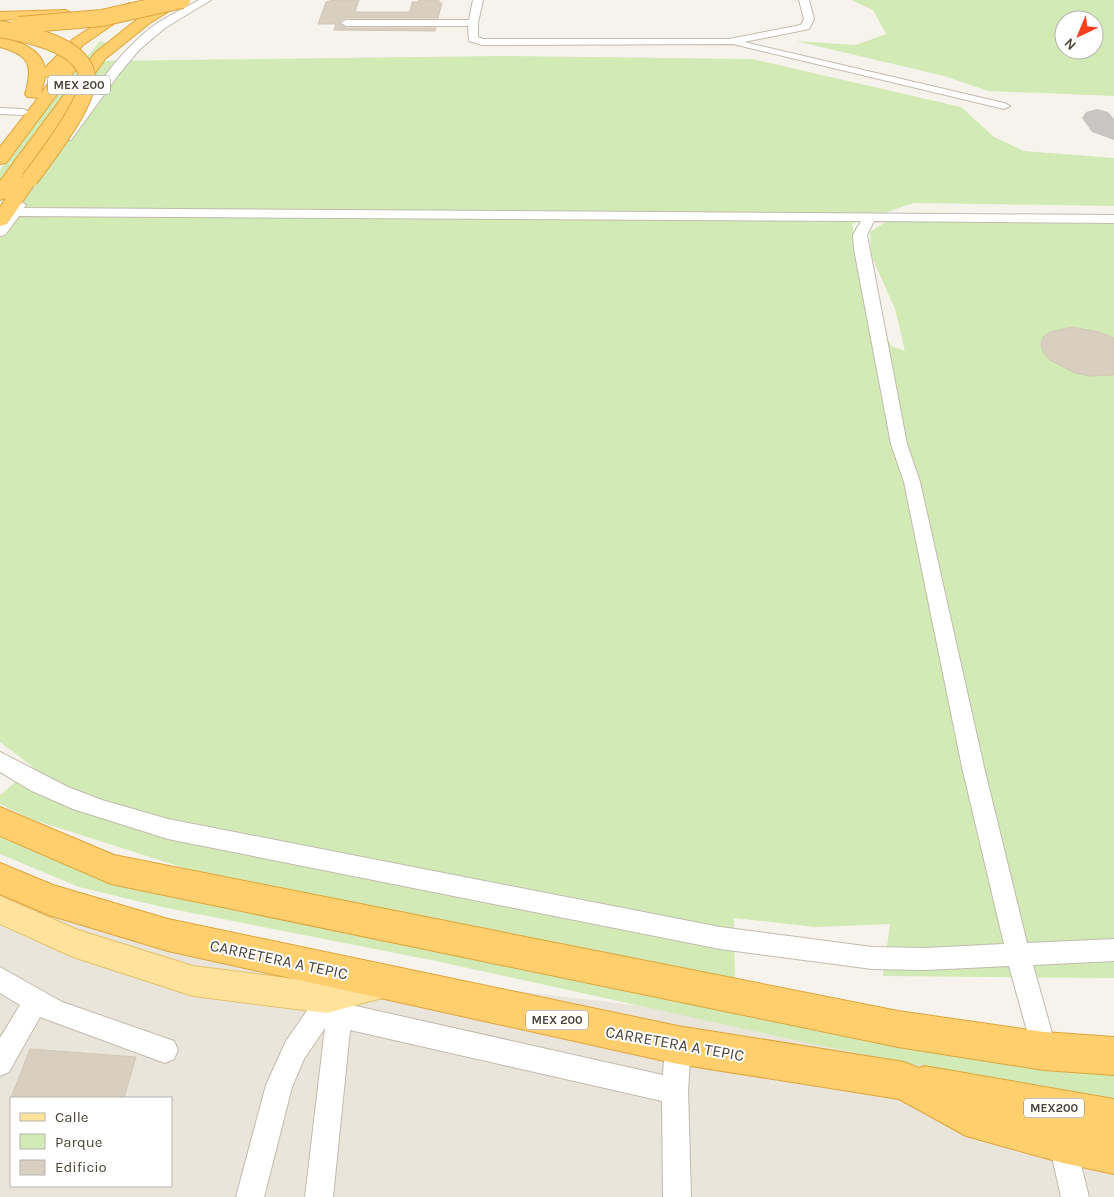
<svg xmlns="http://www.w3.org/2000/svg" width="1114" height="1197" viewBox="0 0 1114 1197" font-family="Karla,sans-serif">
	<rect width="100%" height="100%" fill="#f6f3ec"/>
	<path fill="#eae5da" fill-rule="evenodd" d="M0,894L208,954L1050,1055L1114,1058V1197H0ZM11,1098H171V1186H11Z"/>
	<g fill="#d2eab5" fill-rule="evenodd">
		<path d="M851,0H1114V96L988,91L944,76L796,41L856,45L886,34L873,10ZM1064,20H1094V50H1064Z"/>
		<path d="M100,41L107,43L0,184V170L41,114Z"/>
		<path d="M501,56L752,59L961,107L994,137L1024,151L1114,158V206L914,203L852,224L860,271L891,346L905,351L895,309L871,255L870,232L887,221L1114,224V978L883,976L890,924L815,927L734,918L735,985L259,892L31,819L0,804V795L33,767L0,742V210L104,61Z"/>
		<path d="M0,833L42,855L122,881L1114,1073V1107L1004,1082L827,1047L436,961L162,907L79,887L0,854Z"/>
	</g>
	<g fill="none" stroke-linecap="round" stroke-linejoin="round">
		<path fill="#c8c6c3" fill-rule="evenodd" d="M1097,109L1108,112L1114,119V140L1092,132L1082,118L1086,112Z"/>
	</g>
	<g fill="#d8cfc1" stroke="#d3c7b4">
		<path d="M333,0H359L355,12H410L412,2H418L419,0H439V3H442L438,18H346L339,22L346,28H436L435,31L334,30L336,24H318L326,2Z"/>
		<path d="M1072,327L1099,332L1114,338V375L1090,376L1075,373L1050,360L1043,352L1041,344L1043,337L1050,332Z"/>
		<path d="M30,1049L136,1057L124,1098H11Z"/>
	</g>
	<g fill="none" stroke-linecap="round" stroke-linejoin="round">
		<g stroke="#c2bbae" stroke-width="2">
			<g id="minor">
				<path d="M199,0H211L165,28L140,49L119,74L71,140H63L61,138C88,100 114,56 152,27C167,16 183,9 199,0Z"/>
				<path d="M473,0H483L478,23V37L483,39H729L801,25L804,19L799,0H809L814,19L809,29L744,42L1004,103L1010,106L1004,109L733,44L482,45L469,41L468,26H346L341,23L346,20H469Z"/>
				<path d="M0,108L23,109L29,112L23,115L0,114Z"/>
				<path d="M20,201L26,205L24,208L1114,215V223L874,221L867,235L907,444L920,482L984,767L1027,943L1114,939V961L1033,965L1057,1051L1053,1060L1044,1064L1035,1060L1009,966L925,970L872,969L720,949L168,839L73,809L32,791L0,772V752L68,787L102,800L168,819L720,927L872,947L925,948L1004,944L962,767L904,482L891,444L854,249L853,235L861,221L19,216L5,235L0,236V223L15,202Z"/>
				<path d="M0,967L62,1002L174,1041L178,1050L174,1059L165,1063L40,1017L9,1072L0,1076V1038L20,1005L0,993Z"/>
				<path d="M329,982L338,986L341,994L338,1002L663,1075L665,1045L669,1036L678,1032L687,1036L691,1045L688,1091L691,1197H663L662,1101L350,1030L333,1197H305L325,1028L304,1059L292,1087L264,1197H236L266,1085L286,1041L313,1002L320,986Z"/>
				<path d="M1063,1129L1073,1133L1089,1197H1061L1049,1143L1053,1133Z"/>
			</g>
		</g>
		<g stroke="#e6c16a" stroke-width="2">
			<path id="major" d="M0,896L78,930L193,966L327,983L382,969L393,973L398,984L393,995L327,1013L193,996L73,957L0,924Z"/>
		</g>
		<g stroke="#e0a43c" stroke-width="2">
			<g id="highway">
				<path d="M170,0H187L150,23L105,59L21,178H33L36,182L7,224L0,226V207L6,198L0,200V181L95,53L140,17Z"/>
				<path d="M129,3L134,4L136,7L134,10L83,45L69,61L76,62L79,65L6,163L0,164V147L38,98L27,97L25,94C34,65 29,55 0,47V37C18,42 40,47 45,68L73,39ZM54,76L41,93L45,77Z"/>
				<path d="M66,10L73,14L71,17L0,20V12Z"/>
				<path d="M0,807L114,855L898,1011L1044,1032L1114,1037V1075L1044,1070L898,1047L111,884L0,836Z"/>
				<path d="M0,863L53,885L168,919L678,1026L904,1062L919,1068L924,1066L1114,1099V1174L1063,1163L966,1136L899,1099L678,1064L168,951L49,915L0,894Z"/>
			</g>
		</g>
		<use href="#minor" fill="#fff" fill-rule="evenodd"/>
		<use href="#major" fill="#ffe39c" fill-rule="evenodd"/>
		<use href="#highway" fill="#ffcf6e" fill-rule="evenodd"/>
		<g stroke="#e0a43c" stroke-width="18" stroke-linecap="butt">
			<g id="highway-bridge">
				<path d="M19,25L102,18L182,0"/>
				<path d="M0,29C26,34 82,44 87,76C91,101 45,158 30,179"/>
			</g>
		</g>
		<use href="#highway-bridge" stroke="#ffcf6e" stroke-width="16"/>
	</g>
	<g text-anchor="middle" stroke-width="4" stroke-linejoin="round" paint-order="stroke">
		<g fill="#fff" stroke="#817c74" stroke-width="1">
			<rect x="48" y="75.5" width="62" height="19" rx="4"/>
			<rect x="526" y="1010.5" width="62" height="19" rx="4"/>
			<rect x="1024" y="1098.5" width="60" height="19" rx="4"/>
		</g>
		<g font-size="12" font-weight="bold" fill="#4b4439">
			<text x="79" y="89">MEX 200</text>
			<text x="557" y="1024">MEX 200</text>
			<text x="1054" y="1112">MEX200</text>
		</g>
		<g font-size="16" fill="#4b4439" stroke="#fff">
			<text transform="translate(279 959) rotate(12)" y="6">CARRETERA A TEPIC</text>
			<text transform="translate(675 1043) rotate(10)" y="6">CARRETERA A TEPIC</text>
		</g>
	</g>
	<rect x="10" y="1097" width="162" height="90" fill="#ffffff" stroke="#b7b4b0"/>
	<rect x="20" y="1113" width="25" height="8" fill="#ffe39c" stroke="#b7b4b0"/>
	<text x="55" y="1122" font-size="15" fill="#4b4439">Calle</text>
	<rect x="20" y="1134" width="25" height="15" fill="#d2eab5" stroke="#b7b4b0"/>
	<text x="55" y="1147" font-size="15" fill="#4b4439">Parque</text>
	<rect x="20" y="1160" width="25" height="15" fill="#d8cfc1" stroke="#b7b4b0"/>
	<text x="55" y="1172" font-size="15" fill="#4b4439">Edificio</text>
	<g transform="translate(1079 35) rotate(224)"><circle r="24" fill="#ffffff" stroke="#b7b4b0"/>
	<path d="M0-4L9 19L0 12L-9 19Z" fill="#fc3f1d"/>
	<text y="-8" font-size="14" font-weight="bold" text-anchor="middle" fill="#4b4439">N</text>
	</g>
</svg>
